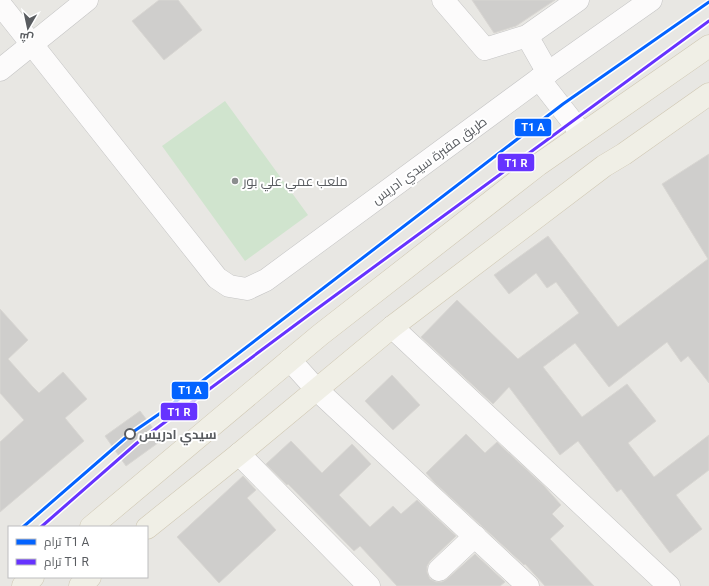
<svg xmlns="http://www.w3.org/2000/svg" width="709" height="586" viewBox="0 0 709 586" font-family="Roboto,Cairo,sans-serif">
	<rect width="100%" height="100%" fill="#e8e7e3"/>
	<path fill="#d0e4ce" d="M225,101L308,215L245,261L162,146Z"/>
	<g fill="#cfcecc" stroke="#d8d6d2">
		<path d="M159,0H178L202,30L164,60L132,21Z"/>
		<path d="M472,0H555L516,26L494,33Z"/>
		<path d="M709,154V383L688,356L681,362L667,342L609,387L575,343L543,367L582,417L627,384L656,421L628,443L654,477L709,435V470L676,495L702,529L670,553L621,489L617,492L578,441L560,455L509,387L493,404L421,337L457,300L518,359L579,313L556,282L547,288L536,273L509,294L494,275L548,236L618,327L708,259L662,184Z"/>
		<path d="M0,309L28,340L8,359L32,386L39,393L63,372L87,399L65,418L84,441L0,512V442L24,420L0,393Z"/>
		<path d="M392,375L420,405L393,430L365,401Z"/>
		<path d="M140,411L162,440L126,466L105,436Z"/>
		<path d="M466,434L485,453L497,442L544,486L561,505L552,514L564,526L550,539L594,586H545L525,564L524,565L435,483L426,473Z"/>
		<path d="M291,441L322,473L352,444L371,464L339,495L370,527L393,506L401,514L417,500L456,536L430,561L427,566V572L430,579L436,582H442L447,579L475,554L505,582L500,586H397L360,546L354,551L288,484L287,485L266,464Z"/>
		<path d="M243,476L256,490L247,498L276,530L219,583L177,537Z"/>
	</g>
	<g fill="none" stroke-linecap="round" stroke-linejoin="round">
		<g stroke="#c5c5c5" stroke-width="23">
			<g id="street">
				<path d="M443,0L485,49L527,36L578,0"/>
				<path d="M0,4L217,278L229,286L247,289L266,280L539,79L651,0"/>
				<path d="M527,36L548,73"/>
				<path d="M0,70L87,0"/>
				<path d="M539,79L582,134"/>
				<path d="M392,327L669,586"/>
				<path d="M290,360L316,389L528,586"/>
				<path d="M239,454L369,586"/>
				<path d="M439,570L475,536"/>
			</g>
		</g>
		<g stroke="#cfc7b2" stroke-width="23">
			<g id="primary">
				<path d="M91,527L320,335L538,165L709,46"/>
				<path d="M147,528L239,454L392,327L604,166L624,154L709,94"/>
				<path d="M23,586L33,577"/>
				<path d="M80,586L90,577"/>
			</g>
		</g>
		<use href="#street" stroke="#fcfbfb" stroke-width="22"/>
		<use href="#primary" stroke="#f0efe6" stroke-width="22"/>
		<g stroke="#fff" stroke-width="6">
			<path id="tram-1" d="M23,527L130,434L162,412L563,104L709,2"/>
		</g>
		<g stroke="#fff" stroke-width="6">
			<path id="tram-2" d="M41,527L137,443L314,311L709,21"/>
		</g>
		<use href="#tram-1" stroke="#0363ff" stroke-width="3"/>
		<use href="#tram-2" stroke="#63f" stroke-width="3"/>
	</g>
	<circle fill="#8b8d8e" stroke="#fff" stroke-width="1.5" cx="235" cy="181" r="4"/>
	<circle fill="#fff" stroke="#595c60" stroke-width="2" cx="130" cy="434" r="5"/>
	<g text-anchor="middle" stroke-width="4" stroke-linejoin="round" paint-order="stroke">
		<g font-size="13" fill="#595c60" stroke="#fff">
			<text transform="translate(429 160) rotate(-36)" y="5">طريق مقبرة سيدي ادريس</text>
		</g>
		<g font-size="13" fill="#595c60" stroke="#fff" text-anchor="start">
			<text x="243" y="186">ملعب عمي علي بور</text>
		</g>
		<g font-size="13" font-weight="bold" fill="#595c60" stroke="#fff" text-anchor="start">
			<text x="139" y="439">سيدي ادريس</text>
		</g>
	</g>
	<g stroke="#fff" stroke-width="1.5">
		<rect x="514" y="118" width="38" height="19" rx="4" fill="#0363ff"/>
		<rect x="497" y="153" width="38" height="19" rx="4" fill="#63f"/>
		<rect x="171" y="381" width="38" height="19" rx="4" fill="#0363ff"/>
		<rect x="160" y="402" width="38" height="19" rx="4" fill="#63f"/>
	</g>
	<g font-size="11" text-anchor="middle" font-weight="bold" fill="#fff">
		<text x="533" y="131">T1 A</text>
		<text x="516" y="167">T1 R</text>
		<text x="190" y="394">T1 A</text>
		<text x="179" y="416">T1 R</text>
	</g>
	<rect x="8" y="526" width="140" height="52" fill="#ffffff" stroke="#bdbebf"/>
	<rect x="16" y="539" width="20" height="6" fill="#0363ff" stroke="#bdbebf"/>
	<text x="44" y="546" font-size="12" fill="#595c60">ترام T1 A</text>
	<rect x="16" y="559" width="20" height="6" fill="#6633ff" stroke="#bdbebf"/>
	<text x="44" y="566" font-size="12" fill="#595c60">ترام T1 R</text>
	<g transform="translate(28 28) rotate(189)" stroke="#ffffff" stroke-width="3" paint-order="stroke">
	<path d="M0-3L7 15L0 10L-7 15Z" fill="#595c60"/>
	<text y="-6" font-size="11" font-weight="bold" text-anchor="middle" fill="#595c60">ش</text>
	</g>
</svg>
